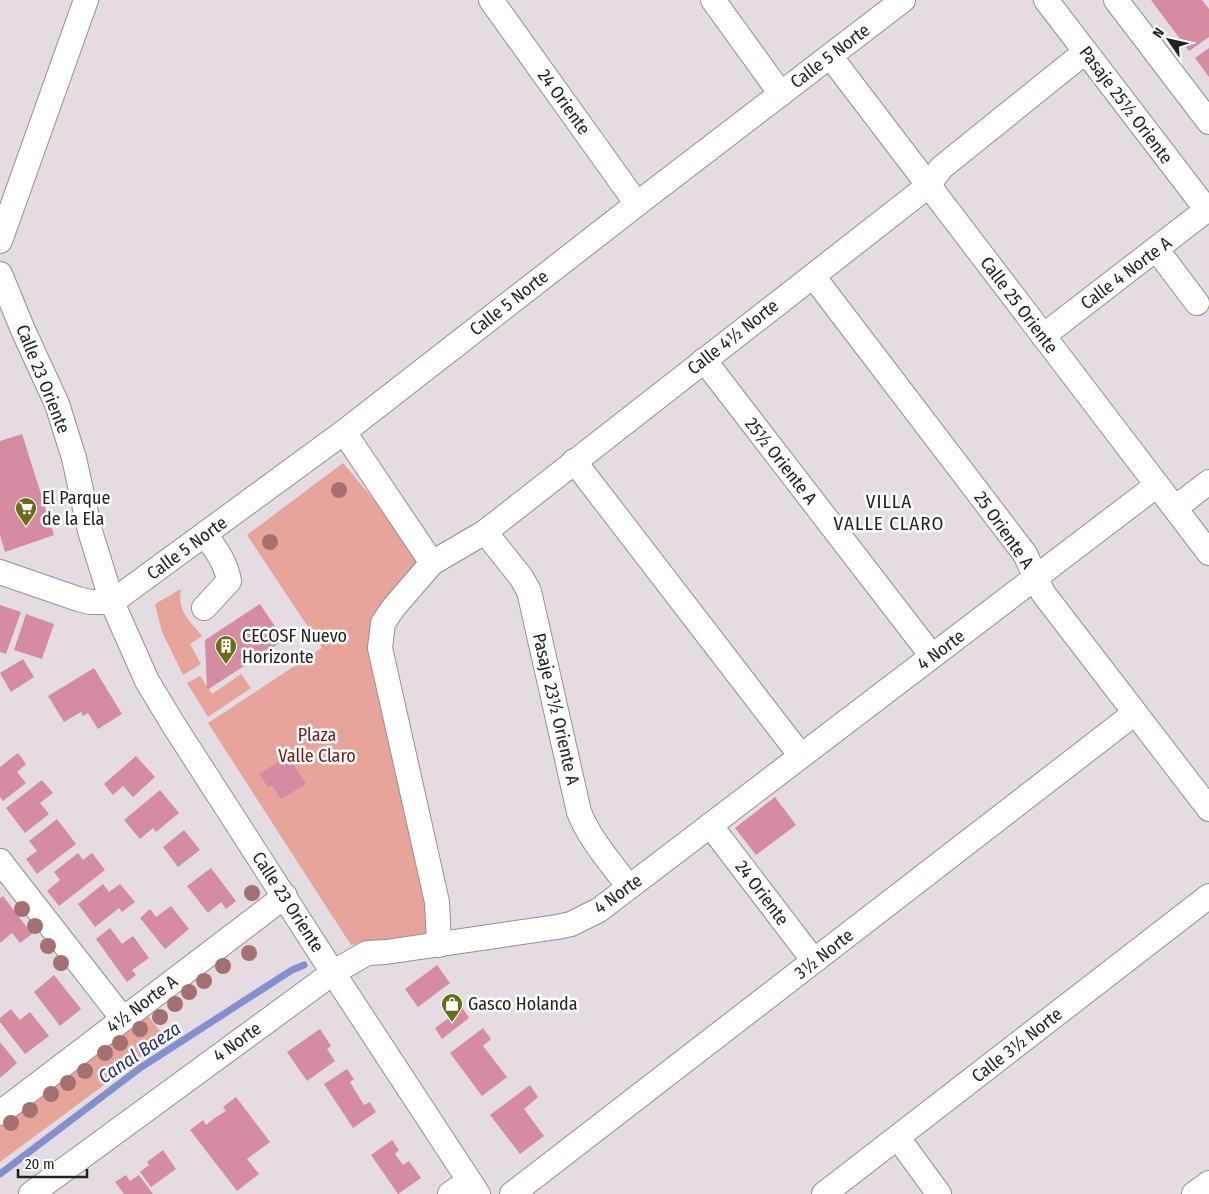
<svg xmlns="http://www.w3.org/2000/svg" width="1209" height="1194" viewBox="0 0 1209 1194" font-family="'Fira Sans Condensed',sans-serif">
	<rect width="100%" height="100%" fill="#e4dce2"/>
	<g fill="#e6a49a">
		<path d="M343,463L430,567L380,623L433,932L351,945L208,723L322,648L247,535Z"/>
		<path d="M181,589C177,611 189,620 202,636L190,644L201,664L183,675L162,632L155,604Z"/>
		<path d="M241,674L251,688L208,717L187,683L200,676L212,694Z"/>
		<path d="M145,1012L166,1039L0,1162V1123Z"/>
	</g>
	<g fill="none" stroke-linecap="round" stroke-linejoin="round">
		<path stroke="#8290ce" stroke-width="7" d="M0,1174L140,1068L292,970L304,965"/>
	</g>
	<g fill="#d58ba1">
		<path d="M1151,0H1202L1209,9V37L1189,51Z"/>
		<path d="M1209,48V77L1195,58Z"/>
		<path d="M22,434L54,535L5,552L0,535V441Z"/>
		<path d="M260,604L284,640L207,690L205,640Z"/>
		<path d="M0,605L21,612L6,654L0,652Z"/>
		<path d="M26,614L54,624L42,659L14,650Z"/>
		<path d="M23,659L34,677L11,692L0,673Z"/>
		<path d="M94,668L122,714L98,729L88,713L83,716L81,712L64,722L48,696Z"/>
		<path d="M18,753L26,764L17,772L26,783L3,801L0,797V767Z"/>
		<path d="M136,756L155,777L133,797L123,786L113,795L104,784Z"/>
		<path d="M288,756L306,784L281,799L272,785L268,787L259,774Z"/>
		<path d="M42,780L53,793L40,803L49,814L25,833L6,808Z"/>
		<path d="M160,790L179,813L156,832L153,828L140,839L124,820Z"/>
		<path d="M775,797L796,825L756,855L735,828Z"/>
		<path d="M57,819L76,844L37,874L26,859L37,851L29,841Z"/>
		<path d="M184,830L200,850L178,867L163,847Z"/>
		<path d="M78,853L83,860L92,853L105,870L59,906L47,891L60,880L54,872Z"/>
		<path d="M211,868L236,901L226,909L221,902L208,913L187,886Z"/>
		<path d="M103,884L109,892L120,884L135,902L122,912L119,908L95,927L78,904Z"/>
		<path d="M3,896L32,934L20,943L12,933L0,943V898Z"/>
		<path d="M171,906L189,929L165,949L140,918L150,909L156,917Z"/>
		<path d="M110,928L122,944L133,936L149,958L132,970L136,975L127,982L96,939Z"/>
		<path d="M437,965L450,983L418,1007L405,989Z"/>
		<path d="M54,975L81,1009L60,1026L34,992Z"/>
		<path d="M459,1003L469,1018L442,1039L435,1028L454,1014L450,1009Z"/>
		<path d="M11,1009L20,1020L30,1012L49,1036L25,1054L0,1022V1018Z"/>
		<path d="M483,1028L491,1039L483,1046L507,1077L482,1096L450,1053Z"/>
		<path d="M320,1029L331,1046L327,1049L335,1061L307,1081L287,1052Z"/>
		<path d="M0,1042L17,1063L0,1078Z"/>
		<path d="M347,1069L354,1079L350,1082L364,1105L370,1102L376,1112L353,1128L324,1084Z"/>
		<path d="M530,1085L538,1097L524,1109L544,1136L520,1154L490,1115Z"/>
		<path d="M236,1097L270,1142L247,1159L259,1174L237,1191L190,1130L203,1120L206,1125L216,1117L225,1130L216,1117L226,1111L223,1107Z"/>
		<path d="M392,1140L399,1150L395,1154L403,1165L409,1161L421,1178L398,1194L371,1155Z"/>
		<path d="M163,1150L176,1169L151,1187L140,1172L149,1165L147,1162Z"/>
		<path d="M126,1175L130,1181L139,1175L153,1194H124L115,1182Z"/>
	</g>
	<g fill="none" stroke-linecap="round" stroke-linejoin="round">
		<g stroke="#958e94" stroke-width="26">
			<g id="minor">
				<path d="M491,0L637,204"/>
				<path d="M713,0L781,94"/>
				<path d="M1046,0L1207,210"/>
				<path d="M1116,0L1209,122"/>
				<path d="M830,56L1209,553"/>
				<path d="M0,241L86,0"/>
				<path d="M1157,250L1197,303"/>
				<path d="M0,274L23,330L57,404L74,458L90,531L112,602L147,681L173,724L328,965L478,1194"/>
				<path d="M813,276L1025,554L1043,593L1209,809"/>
				<path d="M1043,336L1209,208"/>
				<path d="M704,360L932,656"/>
				<path d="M344,432L432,563"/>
				<path d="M574,461L801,756"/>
				<path d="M1175,508L1209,482"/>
				<path d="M485,532L521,577L529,591L579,812C590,840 611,863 629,887"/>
				<path d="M0,572L78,599L90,602H112"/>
				<path d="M112,602L344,432L637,204L903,0"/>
				<path d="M204,608L229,581C226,563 216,549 205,535"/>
				<path d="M710,825L814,961"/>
				<path d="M0,861L123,1019"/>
				<path d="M439,945L437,902L380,648L383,623L394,607L432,563L485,532L928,186L941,168L1085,52"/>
				<path d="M0,1113L285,896"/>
				<path d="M898,1138L939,1194"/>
				<path d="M31,1194L334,972L367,953L386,952L557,927L571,924L599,910L1157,485"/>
				<path d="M450,1194L469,1181"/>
				<path d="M512,1194L1135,713"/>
				<path d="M824,1194L1209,896"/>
				<path d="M1194,1194L1209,1183"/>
			</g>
		</g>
		<use href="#minor" stroke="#fff" stroke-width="24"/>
	</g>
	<g fill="#a57170">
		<circle cx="339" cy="490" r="8"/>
		<circle cx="270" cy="542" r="8"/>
		<circle cx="252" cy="893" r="8"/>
		<circle cx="22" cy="909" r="8"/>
		<circle cx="35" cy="926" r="8"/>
		<circle cx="48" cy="946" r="8"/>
		<circle cx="249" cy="953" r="8"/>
		<circle cx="61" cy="963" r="8"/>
		<circle cx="223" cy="966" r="8"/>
		<circle cx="204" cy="981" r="8"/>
		<circle cx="189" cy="992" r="8"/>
		<circle cx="175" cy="1004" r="8"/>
		<circle cx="160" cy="1017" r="8"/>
		<circle cx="140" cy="1029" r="8"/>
		<circle cx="120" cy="1043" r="8"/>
		<circle cx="105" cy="1053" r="8"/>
		<circle cx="85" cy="1071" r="8"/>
		<circle cx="68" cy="1083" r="8"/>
		<circle cx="51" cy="1094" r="8"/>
		<circle cx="30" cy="1110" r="8"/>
		<circle cx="11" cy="1123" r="8"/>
	</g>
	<defs>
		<g id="supermarket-pin" transform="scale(1.125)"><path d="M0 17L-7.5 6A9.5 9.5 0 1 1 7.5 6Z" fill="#666f17" stroke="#fff"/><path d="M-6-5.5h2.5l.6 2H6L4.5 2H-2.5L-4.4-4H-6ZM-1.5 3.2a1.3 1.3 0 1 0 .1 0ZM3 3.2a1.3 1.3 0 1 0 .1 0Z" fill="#fff"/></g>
		<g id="building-pin" transform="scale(1.125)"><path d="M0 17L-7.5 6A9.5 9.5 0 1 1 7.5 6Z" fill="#666f17" stroke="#fff"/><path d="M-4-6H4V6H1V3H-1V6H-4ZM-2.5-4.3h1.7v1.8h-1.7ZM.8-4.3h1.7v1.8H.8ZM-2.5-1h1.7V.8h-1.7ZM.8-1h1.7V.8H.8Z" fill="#fff"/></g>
		<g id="shop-pin" transform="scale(1.125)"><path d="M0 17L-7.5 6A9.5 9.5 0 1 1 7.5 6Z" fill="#666f17" stroke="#fff"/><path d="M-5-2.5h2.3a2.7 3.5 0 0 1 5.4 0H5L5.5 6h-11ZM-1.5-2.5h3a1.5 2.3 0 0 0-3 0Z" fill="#fff"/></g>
	</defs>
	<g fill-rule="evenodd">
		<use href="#supermarket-pin" x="26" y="508"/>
		<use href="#building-pin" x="226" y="646"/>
		<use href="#shop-pin" x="452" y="1004"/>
	</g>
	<g text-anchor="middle" stroke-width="5" stroke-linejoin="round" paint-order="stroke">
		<g font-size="18" fill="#242123" stroke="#fff">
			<text transform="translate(830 56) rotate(-37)" y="6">Calle 5 Norte</text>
			<text transform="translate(564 102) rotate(54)" y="6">24 Oriente</text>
			<text transform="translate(1126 105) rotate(53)" y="6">Pasaje 25½ Oriente</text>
			<text transform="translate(1126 273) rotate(-37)" y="6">Calle 4 Norte A</text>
			<text transform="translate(509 303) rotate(-38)" y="6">Calle 5 Norte</text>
			<text transform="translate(1019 305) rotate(53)" y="6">Calle 25 Oriente</text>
			<text transform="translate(733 337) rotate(-38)" y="6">Calle 4½ Norte</text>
			<text transform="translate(43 379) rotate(68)" y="6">Calle 23 Oriente</text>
			<text transform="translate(781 461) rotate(52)" y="6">25½ Oriente A</text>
			<text transform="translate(1004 530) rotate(55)" y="6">25 Oriente A</text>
			<text transform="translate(187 548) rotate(-36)" y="6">Calle 5 Norte</text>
			<text transform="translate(941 650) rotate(-37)" y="6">4 Norte</text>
			<text transform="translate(556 709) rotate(77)" y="6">Pasaje 23½ Oriente A</text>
			<text transform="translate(762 893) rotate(53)" y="6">24 Oriente</text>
			<text transform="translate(618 894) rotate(-36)" y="6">4 Norte</text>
			<text transform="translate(288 902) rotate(57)" y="6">Calle 23 Oriente</text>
			<text transform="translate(824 954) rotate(-38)" y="6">3½ Norte</text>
			<text transform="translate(142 1004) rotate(-37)" y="6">4½ Norte A</text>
			<text transform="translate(237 1042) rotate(-36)" y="6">4 Norte</text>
			<text transform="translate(1017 1045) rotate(-38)" y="6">Calle 3½ Norte</text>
		</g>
		<g font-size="18" fill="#242123" stroke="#fff" text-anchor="start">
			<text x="42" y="504">El Parque<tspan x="42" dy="21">de la Ela</tspan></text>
			<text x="242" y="642">CECOSF Nuevo<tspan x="242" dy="21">Horizonte</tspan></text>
			<text x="468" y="1010">Gasco Holanda</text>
		</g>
		<g font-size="18" fill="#721912" stroke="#fff">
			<text x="317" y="741">Plaza<tspan x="317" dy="21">Valle Claro</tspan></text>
		</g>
		<g font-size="19" letter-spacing="1" fill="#242123" stroke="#fff">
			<text x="889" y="508">VILLA<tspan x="889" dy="22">VALLE CLARO</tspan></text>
		</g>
		<g font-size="19" font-style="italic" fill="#262d77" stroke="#fff">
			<text transform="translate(139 1052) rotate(-34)" y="7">Canal Baeza</text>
		</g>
	</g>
	<g transform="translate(1169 40) rotate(304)" stroke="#ffffff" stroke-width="4" paint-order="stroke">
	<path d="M0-4L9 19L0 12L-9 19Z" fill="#242123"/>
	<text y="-8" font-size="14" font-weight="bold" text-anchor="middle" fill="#242123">N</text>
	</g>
	<path d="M18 1169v8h69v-8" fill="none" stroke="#242123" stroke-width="2.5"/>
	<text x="25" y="1169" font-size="15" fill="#242123" stroke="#ffffff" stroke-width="4" paint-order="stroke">20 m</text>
</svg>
